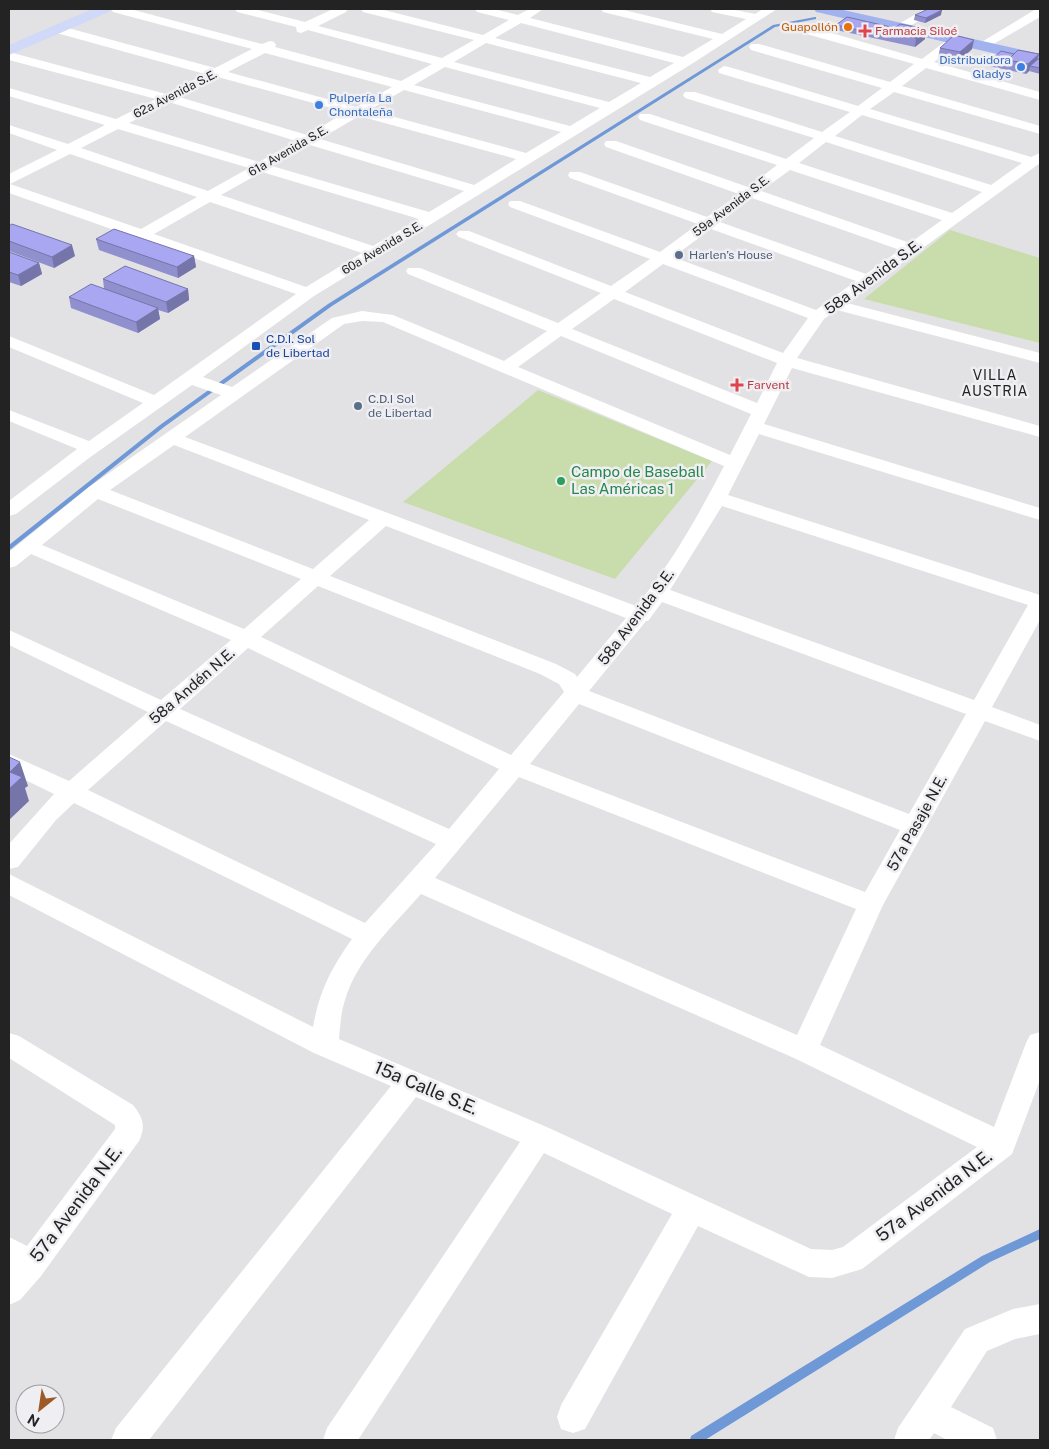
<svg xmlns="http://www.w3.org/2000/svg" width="1049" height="1449" viewBox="0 0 1049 1449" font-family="'Public Sans',sans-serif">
	<rect width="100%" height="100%" fill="#e2e2e5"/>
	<g fill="#c9dcab">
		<path d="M950,230L1040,258V343L864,299Z"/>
		<path d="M538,390L712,461L615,579L403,502Z"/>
	</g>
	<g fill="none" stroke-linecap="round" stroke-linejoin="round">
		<g fill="#6f98d7" fill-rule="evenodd">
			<path d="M815,17H816V19L775,27L332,306L164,427L11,549L9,550V545L160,425L328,304L773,25Z"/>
			<path d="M1040,1229V1239L990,1262L705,1440H690L691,1436L982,1256Z"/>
		</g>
		<g fill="#fff" fill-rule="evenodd">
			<path d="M111,9H130L262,44L270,41L274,42L276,45L275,47L401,81L432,64L308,30L301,33L297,32L296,27L237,12L235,9H254L305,22L333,9H348L346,12L318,26L442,58L474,40L363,12L361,9H380L483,35L509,20L477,12L475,9H494L518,15L529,9H543L530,18L683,57L713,39L603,12L601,9H620L722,34L746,19L712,12L710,9H731L755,14L763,9H777L690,65L314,296L203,377L232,387L332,318L362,311L393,315L504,361L547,331L408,274L406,271L408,268H420L558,323L601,293L459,237L456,234L459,231H469L611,286L650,259L510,207L508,204L510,201H520L660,252L698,224L570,178L568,175L570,172H580L707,217L739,194L606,147L604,144L606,141H616L748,187L777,165L640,120L638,117L640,114H650L786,159L814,138L685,98L683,95L685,92H695L822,132L850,112L719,73L718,70L724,66L729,67L858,106L882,88L751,50L749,47L751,44H759L890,82L914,64L803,33L801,30L807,26L922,59L951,37H959L961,40L959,43L934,62L1040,92V100L926,68L902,86L1040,126V134L894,92L870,109L1031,157L1040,153V163L847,303L1040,353V363L837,310L824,319L797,358L1040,426V437L792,368L764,424L1040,508V520L759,434L728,495L1040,595V620L992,707L1040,725V741L985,721L883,905L820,1045L994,1127L1026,1043L1030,1035L1040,1032V1080L1012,1154L862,1269L832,1278L809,1277L698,1226L585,1429L573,1433L561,1429L557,1417L561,1405L672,1214L544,1153L358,1440H323L327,1428L520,1142L416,1097L149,1440H111L116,1428L391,1086L314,1053L9,895V874L313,1027C319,992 331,968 352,939L74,803L56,820L18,867L9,869V844L54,794L9,772V754L69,781L148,712L9,645V630L161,700L231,640L31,554L16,566L9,568V552L89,487L221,395L192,385L89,458L16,514L9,516V501L77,449L9,421V410L89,441L143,403L9,347V336L154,395L296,294L9,193V174L57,150L9,133V125L68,144L105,125L9,96V88L116,119L156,99L9,60V52L166,94L205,74L53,32L51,29L57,25L215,68L252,49L113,12ZM521,23L674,63L650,77L495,38ZM486,43L641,83L609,102L454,62ZM265,53L392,87L356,107L228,72ZM445,67L600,108L570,126L414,85ZM218,77L346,112L307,135L179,97ZM404,90L561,132L526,153L369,110ZM169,102L296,141L259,162L129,123ZM862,115L1022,163L991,185L835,136ZM359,116L516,159L474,185L320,139ZM118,129L249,168L208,191L81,148ZM826,142L982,192L952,213L799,163ZM310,145L464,191L429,212L272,166ZM70,154L197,197L141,229L10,184ZM790,170L942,220L910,243L761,191ZM262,172L419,219L373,246L221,195ZM752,198L900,250L866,274L720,222ZM210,202L362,253L306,287L154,234ZM711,229L856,281L816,310L673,257ZM663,264L808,318L783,353L625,292ZM614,299L777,363L757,403L572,329ZM362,321L383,322L724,466C699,514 671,565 636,606L185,437L344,324ZM561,336L751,414L730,455L518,367ZM174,445L369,520L313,569L110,490ZM98,499L301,579L244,629L42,545ZM722,506L1028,605L974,700L670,590ZM386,526L626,618L577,677L575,674L556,664L330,576ZM318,586L540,674L559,684L564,692L511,755L261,637ZM662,602L966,714L909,814L589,691L646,621H648ZM248,648L499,769L449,829L180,709ZM579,704L900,830L865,892L530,764ZM166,721L436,844L365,923L88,790ZM519,777L856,909L797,1035L435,878ZM421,894L794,1058L977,1147L843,1247L832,1250L811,1249L549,1128L339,1039C340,1027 341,1012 345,1000C357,959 393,926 421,894Z"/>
			<path d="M925,9H940L903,30L899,31L893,27Z"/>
			<path d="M1036,9H1040V17L985,49H977L975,46Z"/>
			<path d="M9,1033L19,1036L133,1105C143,1117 146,1127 139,1141L41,1276L20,1300L9,1305V1237L27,1246L115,1129V1125L9,1058Z"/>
			<path d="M1040,1304V1334L1015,1339L987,1351L951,1407L993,1428L997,1440H947L934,1433L929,1440H894L898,1428L965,1329L1013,1309Z"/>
		</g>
		<path fill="#d0d9f7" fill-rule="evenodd" d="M92,9H111L109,12L9,55V45Z"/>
		<path fill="#a2b2ee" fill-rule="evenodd" d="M814,9H839L1040,54V64L821,13L816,12Z"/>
	</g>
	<g fill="#9190cf">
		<path d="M915,15H941L925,23L914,20Z"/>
		<path d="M847,17L925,39L915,47L836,30V25Z"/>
		<path d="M940,48L972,49L958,62L938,58Z"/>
		<path d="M1038,59H1040V74L1029,71L1026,74L989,66L990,61Z"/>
		<path d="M9,226L75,256L54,268L9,251Z"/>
		<path d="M96,239L194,256L196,267L178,278L99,250Z"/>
		<path d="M9,252L39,263L42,274L21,286L9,282Z"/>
		<path d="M103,279L188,289L189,300L168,313L158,310L160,319L138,333L71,308L69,297L104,289Z"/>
	</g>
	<g fill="#7675a9">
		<path d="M942,10L941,15L925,23L926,18Z"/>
		<path d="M926,29L925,39L915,47L916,38Z"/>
		<path d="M974,40L972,49L958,62L960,52Z"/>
		<path d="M1039,54L1036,64L1030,66L1029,71L1026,74L1028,64Z"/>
		<path d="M72,245L75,256L54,268L52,257Z"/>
		<path d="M194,256L196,267L178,278L177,267Z"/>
		<path d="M39,263L42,274L21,286L18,275Z"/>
		<path d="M188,289L189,300L168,313L166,302Z"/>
		<path d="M158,308L160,319L138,333L136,322Z"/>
		<path d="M20,762L28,786L25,788L29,801L9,820V789L10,772Z"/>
	</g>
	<g fill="#a9a7f1" stroke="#7675a9">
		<path d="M928,9H937L942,10L926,18L915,15Z"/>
		<path d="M847,17L895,28L890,32L889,37L836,25Z"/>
		<path d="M900,24L926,29L916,38L890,32Z"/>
		<path d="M954,35L974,40L960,52L940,48Z"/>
		<path d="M1018,50L1039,54L1028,64L1008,60Z"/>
		<path d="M1001,51L1014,54L1008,60L1007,65L990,61Z"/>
		<path d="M1038,59H1040V68L1030,66Z"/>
		<path d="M12,224L72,245L52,257L9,241V226Z"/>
		<path d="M114,229L194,256L177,267L96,239Z"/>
		<path d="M9,252L39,263L18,275L9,272Z"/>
		<path d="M125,266L188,289L166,302L103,279Z"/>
		<path d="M91,284L158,308L136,322L69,297Z"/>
		<path d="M9,757L20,762L10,772L22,777L9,789Z"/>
	</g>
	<circle fill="#e8710a" stroke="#efeff3" stroke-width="2" cx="848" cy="27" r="5"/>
	<g fill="#e0444e" stroke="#efeff3" stroke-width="2">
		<path d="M862.5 23.5h5v5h5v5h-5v5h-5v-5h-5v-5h5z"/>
		<path d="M734.5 377.5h5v5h5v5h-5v5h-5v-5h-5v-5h5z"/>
	</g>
	<g fill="#3f7fe0" stroke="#efeff3" stroke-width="2">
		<circle cx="1021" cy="67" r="5"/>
		<circle cx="319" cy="105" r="5"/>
	</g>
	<g fill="#5c6f8a" stroke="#efeff3" stroke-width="2">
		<circle cx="679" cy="255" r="5"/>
		<circle cx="358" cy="406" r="5"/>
	</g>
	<rect fill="#1a4fb4" stroke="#efeff3" stroke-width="2" x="251" y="341" width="10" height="10" rx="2.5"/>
	<circle fill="#2e9e5b" stroke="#efeff3" stroke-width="2" cx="561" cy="481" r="5"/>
	<g text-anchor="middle" stroke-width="5" stroke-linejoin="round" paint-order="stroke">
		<g font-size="12" fill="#c56008" stroke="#efeff3" text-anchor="end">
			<text x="838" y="31">Guapollón</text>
		</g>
		<g font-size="12" fill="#be3a42" stroke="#efeff3" text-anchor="start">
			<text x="875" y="35">Farmacia Siloé</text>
			<text x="747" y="389">Farvent</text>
		</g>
		<g font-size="12" fill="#366cbe" stroke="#efeff3" text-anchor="end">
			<text x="1011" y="64">Distribuidora<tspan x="1011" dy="14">Gladys</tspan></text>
			<text x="329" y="102" text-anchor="start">Pulpería La<tspan x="329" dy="14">Chontaleña</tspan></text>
		</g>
		<g font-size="12" fill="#232324" stroke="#efeff3">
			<text transform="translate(175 94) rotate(-27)" y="4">62a Avenida S.E.</text>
			<text transform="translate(288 151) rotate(-30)" y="4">61a Avenida S.E.</text>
			<text transform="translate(731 206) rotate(-37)" y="4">59a Avenida S.E.</text>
			<text transform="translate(382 248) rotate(-31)" y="4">60a Avenida S.E.</text>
		</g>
		<g font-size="12" fill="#4e5e75" stroke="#efeff3" text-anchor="start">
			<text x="689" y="259">Harlen’s House</text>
			<text x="368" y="403">C.D.I Sol<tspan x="368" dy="14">de Libertad</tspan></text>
		</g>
		<g font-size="12" fill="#164399" stroke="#efeff3" text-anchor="start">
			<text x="266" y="343">C.D.I. Sol<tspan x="266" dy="14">de Libertad</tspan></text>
		</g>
		<g font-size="14" letter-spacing="1" fill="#232324" stroke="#efeff3">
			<text x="995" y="380">VILLA<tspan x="995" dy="16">AUSTRIA</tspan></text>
		</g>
		<g font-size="15" fill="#232324" stroke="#efeff3">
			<text transform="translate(873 277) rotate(-36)" y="5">58a Avenida S.E.</text>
			<text transform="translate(636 617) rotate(-53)" y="5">58a Avenida S.E.</text>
			<text transform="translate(192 686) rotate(-41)" y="5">58a Andén N.E.</text>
			<text transform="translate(917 823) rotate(-61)" y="5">57a Pasaje N.E.</text>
		</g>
		<g font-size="15" fill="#27864d" stroke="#efeff3" text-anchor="start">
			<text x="571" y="477">Campo de Baseball<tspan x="571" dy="17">Las Américas 1</tspan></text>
		</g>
		<g font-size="18" fill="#232324" stroke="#efeff3">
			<text transform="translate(426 1088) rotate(23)" y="6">15a Calle S.E.</text>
			<text transform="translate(934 1196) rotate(-37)" y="6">57a Avenida N.E.</text>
			<text transform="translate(76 1204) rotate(-53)" y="6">57a Avenida N.E.</text>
		</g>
	</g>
	<rect width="1049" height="1449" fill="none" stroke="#232324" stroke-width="20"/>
	<g transform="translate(40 1409) rotate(210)"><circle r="24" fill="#efeff3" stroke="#9d9da0"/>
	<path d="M0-4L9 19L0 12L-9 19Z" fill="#9c5a28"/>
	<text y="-8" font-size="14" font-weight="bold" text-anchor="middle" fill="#232324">N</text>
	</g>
</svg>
